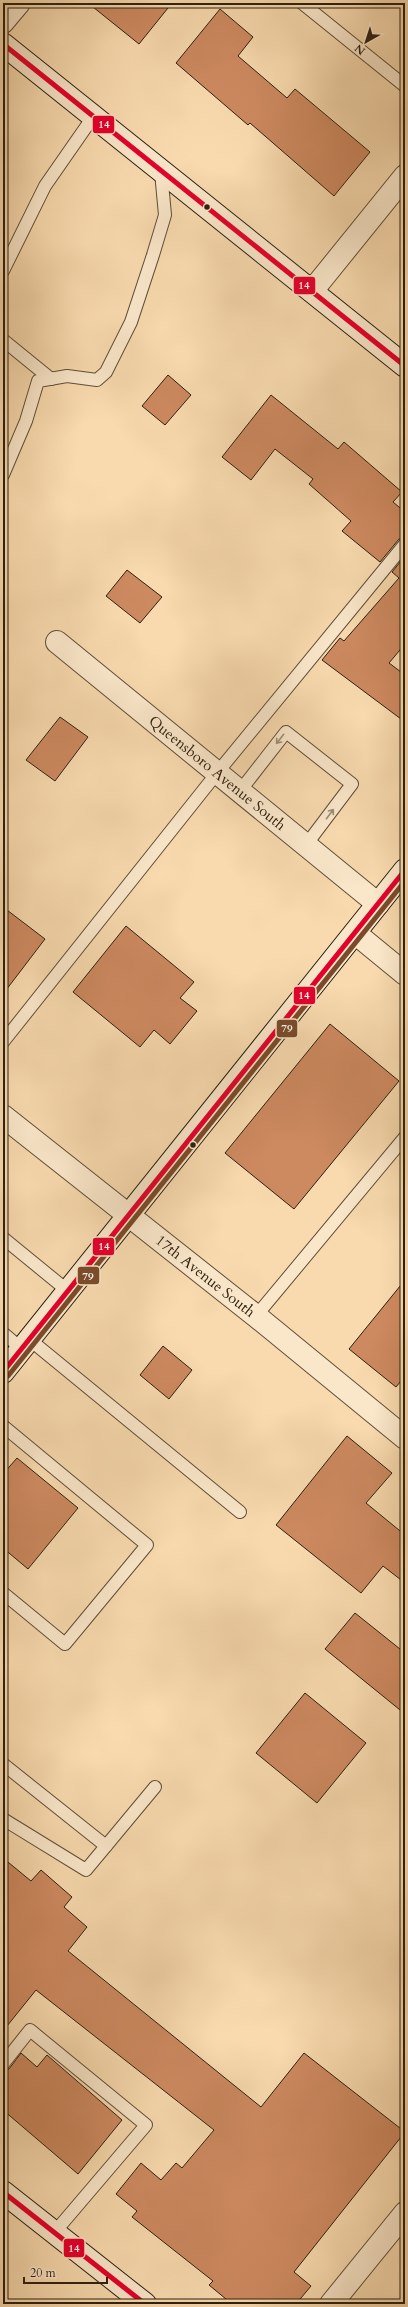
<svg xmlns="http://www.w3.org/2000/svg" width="408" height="2307" viewBox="0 0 408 2307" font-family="Cardo,serif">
	<rect width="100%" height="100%" fill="#f8daae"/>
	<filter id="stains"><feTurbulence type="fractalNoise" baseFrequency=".005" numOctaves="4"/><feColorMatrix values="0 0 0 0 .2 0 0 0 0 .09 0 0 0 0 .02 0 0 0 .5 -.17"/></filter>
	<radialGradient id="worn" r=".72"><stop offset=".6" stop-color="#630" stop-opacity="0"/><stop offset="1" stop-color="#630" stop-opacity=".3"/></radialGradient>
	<g fill="#cd8960" stroke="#2c2010">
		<path d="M88,3H172L139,44Z"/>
		<path d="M220,9L253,37L238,56L287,98L295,89L370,152L334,196L250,123L248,125L176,63Z"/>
		<path d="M168,375L191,395L165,425L142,406Z"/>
		<path d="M271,395L338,449L344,442L402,492L393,502L405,512V537L399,539L380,562L342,531L351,521L309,484L313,479L275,449L251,480L222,457Z"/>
		<path d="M405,556V644L389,663L405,675V722L322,660L340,638L344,641L399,578L392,572Z"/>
		<path d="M127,570L162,597L140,623L106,596Z"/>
		<path d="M60,717L88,737L55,781L26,760Z"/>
		<path d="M3,907L45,939L3,994Z"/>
		<path d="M126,926L194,982L180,998L197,1011L170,1044L154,1030L140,1047L73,992Z"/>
		<path d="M330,1024L399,1081L294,1209L225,1153Z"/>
		<path d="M405,1280V1376L396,1387L349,1349Z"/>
		<path d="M163,1346L192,1370L169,1399L140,1375Z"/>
		<path d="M347,1436L392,1473L366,1503L405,1535V1583L383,1566L361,1593L276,1525Z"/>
		<path d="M17,1458L78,1508L28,1569L3,1548V1474Z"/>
		<path d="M355,1613L405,1653V1714L325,1649Z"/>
		<path d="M305,1693L366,1743L317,1803L256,1753Z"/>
		<path d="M3,1858L31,1881L41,1870L72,1897L64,1907L87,1927L68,1951L261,2107L304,2053L405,2132L294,2272L311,2286L296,2304H232L209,2285L213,2281L132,2217L137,2211L116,2194L141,2163L161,2180L176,2163L182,2168L214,2130L36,1990L3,2031Z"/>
		<path d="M21,2053L37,2067L47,2055L122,2120L78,2174L3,2110V2071L9,2069Z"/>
	</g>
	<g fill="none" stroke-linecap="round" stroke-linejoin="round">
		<g stroke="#5f4e38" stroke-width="14">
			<g id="lane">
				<path d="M302,3L405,86"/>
				<path d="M3,271L45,186L93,117"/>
				<path d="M3,340L51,379"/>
				<path d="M3,475L26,421L38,381L67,376L97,380L106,372L131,322L153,255L165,215L161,172"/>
				<path d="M240,791L286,732L352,784L306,845"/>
				<path d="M3,1042L217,773L405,544"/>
				<path d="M3,1238L68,1291"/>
				<path d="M256,1316L405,1137"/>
				<path d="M3,1333L22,1349"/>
				<path d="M29,1339L240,1512"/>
				<path d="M3,1426L147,1545L65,1644L3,1593"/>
				<path d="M3,1764L106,1846"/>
				<path d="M3,1819L86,1870L155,1787"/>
				<path d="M3,2064L30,2030L146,2125L54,2233"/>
			</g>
		</g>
		<g stroke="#5f4e38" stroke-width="24">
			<g id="street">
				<path d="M3,22L19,3"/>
				<path d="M312,291L405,176"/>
				<path id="s1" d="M57,642L378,904"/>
				<path d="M355,933L405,974"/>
				<path id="s2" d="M3,1116L256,1316L405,1438"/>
				<path d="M331,2304L405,2213"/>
			</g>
		</g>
		<g stroke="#2c2010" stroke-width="24">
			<g id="secondary">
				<path d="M3,44L405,366"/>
				<path d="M3,1372L405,870"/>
				<path d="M3,2192L145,2304"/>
			</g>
		</g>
		<use href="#lane" stroke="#fae7ca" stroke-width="12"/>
		<use href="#street" stroke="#fae7ca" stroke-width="22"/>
		<use href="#secondary" stroke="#fae7ca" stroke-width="22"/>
		<g stroke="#fae7ca" stroke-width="8">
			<g id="bus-1">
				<path d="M3,44L405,366"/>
				<path d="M3,1372L405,870"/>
				<path d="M3,2192L145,2304"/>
			</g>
		</g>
		<g stroke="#fae7ca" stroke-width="8">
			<path id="bus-2" d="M8,1376L405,881"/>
		</g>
		<use href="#bus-1" stroke="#e4002b" stroke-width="5"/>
		<use href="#bus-2" stroke="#7a4b2a" stroke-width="5"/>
	</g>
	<defs><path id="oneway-shaft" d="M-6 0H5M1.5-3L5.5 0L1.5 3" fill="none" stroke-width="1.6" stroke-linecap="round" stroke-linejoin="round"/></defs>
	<g stroke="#9d8d76">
		<use href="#oneway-shaft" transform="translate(280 739) rotate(128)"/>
		<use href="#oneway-shaft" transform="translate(330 814) rotate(-53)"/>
	</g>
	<g fill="#2c2010" stroke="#fae7ca" stroke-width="1.5">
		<circle cx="207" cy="207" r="3.5"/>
		<circle cx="193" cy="1145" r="3.5"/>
	</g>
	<g text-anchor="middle" stroke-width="3" stroke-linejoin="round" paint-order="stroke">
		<g font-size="15" fill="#2c2010" stroke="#fae7ca">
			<text dy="5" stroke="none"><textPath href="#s1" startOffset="207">Queensboro Avenue South</textPath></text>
			<text dy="5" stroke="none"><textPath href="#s2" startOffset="258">17th Avenue South</textPath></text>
		</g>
	</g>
	<g stroke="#fae7ca" stroke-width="1.5">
		<rect x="92" y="115" width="23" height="19" rx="4" fill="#e4002b"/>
		<rect x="293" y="276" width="23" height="19" rx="4" fill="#e4002b"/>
		<rect x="293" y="986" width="23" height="19" rx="4" fill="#e4002b"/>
		<rect x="276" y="1019" width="22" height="19" rx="4" fill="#7a4b2a"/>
		<rect x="92" y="1237" width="23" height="19" rx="4" fill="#e4002b"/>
		<rect x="77" y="1266" width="23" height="19" rx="4" fill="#7a4b2a"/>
		<rect x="63" y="2238" width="22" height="20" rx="4" fill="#e4002b"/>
	</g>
	<g font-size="11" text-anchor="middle" font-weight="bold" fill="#fff">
		<text x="104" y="128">14</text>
		<text x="304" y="289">14</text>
		<text x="304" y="999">14</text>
		<text x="287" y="1032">79</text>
		<text x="104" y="1250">14</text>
		<text x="88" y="1280">79</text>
		<text x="74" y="2252">14</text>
	</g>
	<rect width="408" height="2307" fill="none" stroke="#f8daae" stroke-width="16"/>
	<rect x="4" y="4" width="400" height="2299" fill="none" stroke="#2c2010" stroke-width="2"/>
	<rect x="8" y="8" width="392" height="2291" fill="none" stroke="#2c2010"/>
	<g transform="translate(366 42) rotate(219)" stroke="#fae7ca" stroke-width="3" paint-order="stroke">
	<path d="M0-3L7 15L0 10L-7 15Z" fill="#2c2010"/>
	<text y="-6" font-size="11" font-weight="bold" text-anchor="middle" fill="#2c2010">N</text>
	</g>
	<path d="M24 2277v6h83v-6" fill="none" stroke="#2c2010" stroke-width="2"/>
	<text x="30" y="2277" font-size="12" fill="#2c2010" stroke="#fae7ca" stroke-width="3" paint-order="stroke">20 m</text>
	<rect width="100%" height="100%" filter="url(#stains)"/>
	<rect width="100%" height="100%" fill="url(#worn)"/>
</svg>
